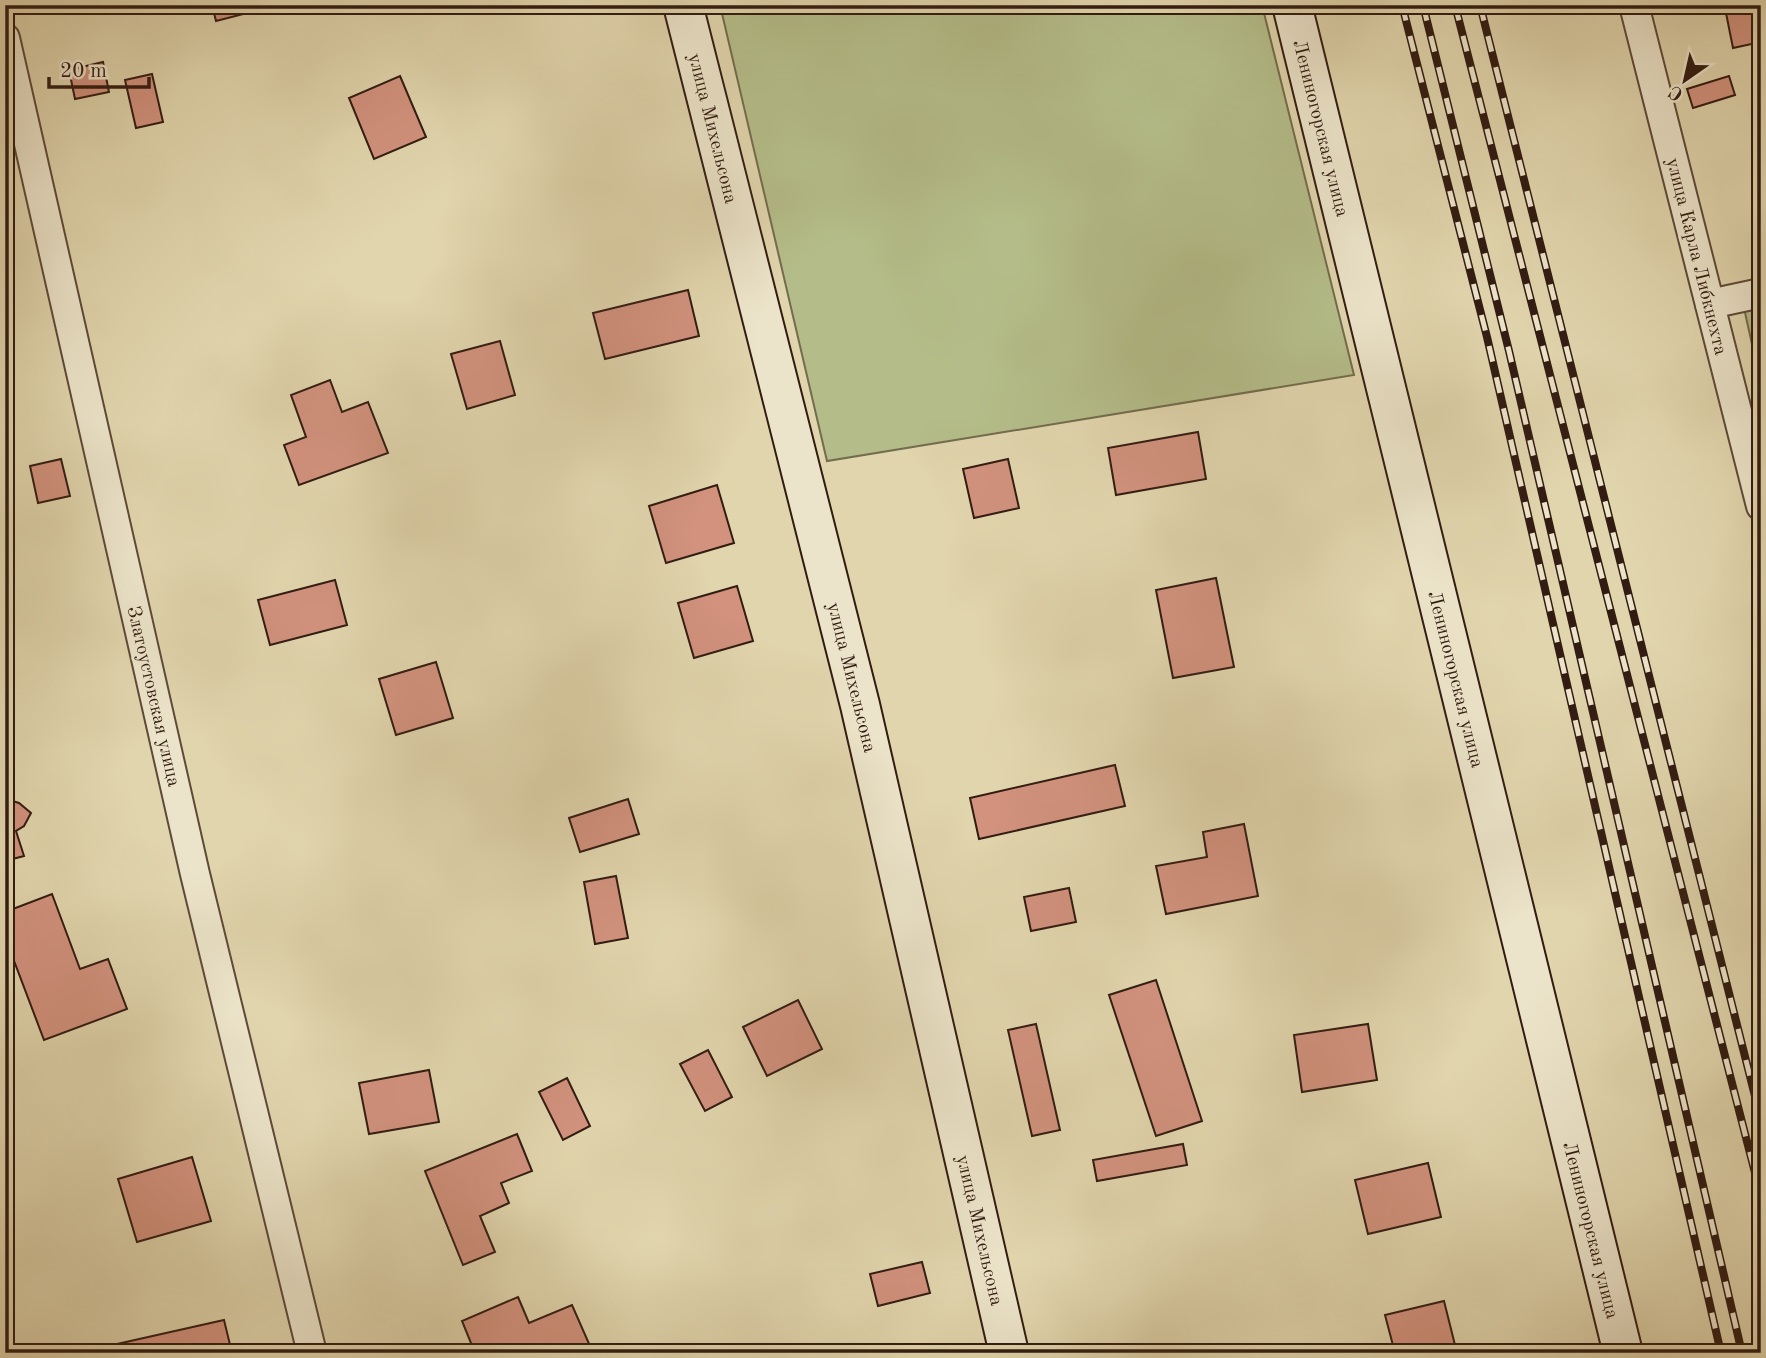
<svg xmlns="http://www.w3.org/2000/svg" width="1766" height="1358" viewBox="0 0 1766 1358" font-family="'Old Standard TT',serif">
	<rect width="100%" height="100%" fill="#e1d5ad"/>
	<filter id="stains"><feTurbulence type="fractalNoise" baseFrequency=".00286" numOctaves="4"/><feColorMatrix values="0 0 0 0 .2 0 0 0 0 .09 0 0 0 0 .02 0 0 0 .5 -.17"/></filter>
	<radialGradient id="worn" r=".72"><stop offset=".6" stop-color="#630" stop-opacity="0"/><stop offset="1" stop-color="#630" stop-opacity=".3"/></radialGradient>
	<g fill="#b4bd89" stroke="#736c4e" stroke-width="2">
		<path d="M720,5H1262L1354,375L827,461Z"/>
		<path d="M1761,304V385L1744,308Z"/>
	</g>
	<g fill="#d2927e" stroke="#321c12" stroke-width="2">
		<path d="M212,5H278L216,21Z"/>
		<path d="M1761,6V42L1733,48L1726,13Z"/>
		<path d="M103,62L109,92L75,99L69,70Z"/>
		<path d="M152,74L163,122L136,128L125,80Z"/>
		<path d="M400,76L426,137L374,159L349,98Z"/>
		<path d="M1729,76L1735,95L1693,108L1687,89Z"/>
		<path d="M688,290L699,336L605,359L593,313Z"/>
		<path d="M500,341L515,395L467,409L451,354Z"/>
		<path d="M330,380L342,412L368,402L388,453L299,485L284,445L306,437L291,395Z"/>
		<path d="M1198,432L1206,479L1116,495L1108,448Z"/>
		<path d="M61,459L70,496L38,503L30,466Z"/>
		<path d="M1008,459L1019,508L974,518L963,469Z"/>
		<path d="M717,485L734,543L666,563L649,506Z"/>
		<path d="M1216,578L1234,667L1173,678L1156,590Z"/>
		<path d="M335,580L347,625L270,645L258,600Z"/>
		<path d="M737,586L753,641L694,658L678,603Z"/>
		<path d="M436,662L453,718L396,735L379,679Z"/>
		<path d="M1115,765L1125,806L979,839L970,798Z"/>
		<path d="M5,788L9,800L19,803L31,813L24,826L16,831L24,856L5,861Z"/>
		<path d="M628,799L639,834L580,852L569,818Z"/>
		<path d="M1244,824L1258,896L1166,914L1156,866L1207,857L1203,832Z"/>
		<path d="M616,876L628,938L595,944L584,882Z"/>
		<path d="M1069,888L1076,922L1031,931L1024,897Z"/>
		<path d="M52,894L80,969L108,959L127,1009L44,1040L5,937V912Z"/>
		<path d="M1156,980L1202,1121L1156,1136L1109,995Z"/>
		<path d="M798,1000L822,1049L767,1076L743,1027Z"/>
		<path d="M1036,1024L1060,1130L1032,1136L1008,1030Z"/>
		<path d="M1368,1024L1377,1080L1302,1092L1294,1035Z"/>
		<path d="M708,1050L732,1097L705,1111L680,1064Z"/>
		<path d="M429,1070L439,1122L369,1134L359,1083Z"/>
		<path d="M567,1078L590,1126L563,1140L539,1092Z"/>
		<path d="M517,1134L532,1171L501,1183L509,1203L480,1216L495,1252L463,1265L425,1171Z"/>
		<path d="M1183,1144L1187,1165L1097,1181L1093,1160Z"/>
		<path d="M192,1157L211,1221L137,1242L118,1179Z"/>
		<path d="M1428,1163L1441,1217L1368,1234L1355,1180Z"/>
		<path d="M922,1262L930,1293L878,1306L870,1274Z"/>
		<path d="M518,1297L529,1323L572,1305L590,1346L574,1353H475L462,1321Z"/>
		<path d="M1444,1301L1457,1353H1395L1385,1315Z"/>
		<path d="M224,1320L232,1353H110L108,1346Z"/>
	</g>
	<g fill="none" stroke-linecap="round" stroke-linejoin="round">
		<g stroke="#5e4a39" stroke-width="32">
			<g id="street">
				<path d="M1634,5L1761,506"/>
				<path d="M5,38L195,874L312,1353"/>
				<path d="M1710,304L1761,293"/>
			</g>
		</g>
		<g stroke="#321c12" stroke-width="42">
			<g id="secondary">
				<path d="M683,5L860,705L1009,1353"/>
				<path d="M1292,5L1623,1353"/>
			</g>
		</g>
		<use href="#street" stroke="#ece4ca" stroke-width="28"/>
		<use href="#secondary" stroke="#ece4ca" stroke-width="38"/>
		<g stroke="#321c12" stroke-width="8">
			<g id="rail">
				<path d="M1402,5L1487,337L1721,1353"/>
				<path d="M1423,5L1509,351L1742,1353"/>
				<path d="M1455,5L1761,1196"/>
				<path d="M1480,5L1761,1120"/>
			</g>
		</g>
		<use href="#rail" stroke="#ece4ca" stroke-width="5" stroke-dasharray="16" stroke-linecap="butt"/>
	</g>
	<g text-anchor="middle" stroke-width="6" stroke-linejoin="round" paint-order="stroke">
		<g font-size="19" fill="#321c12" stroke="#ece4ca">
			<text transform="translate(714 128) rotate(76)" y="7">улица Михельсона</text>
			<text transform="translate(1322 128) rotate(76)" y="7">Лениногорская улица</text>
			<text transform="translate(1698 256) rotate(76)" y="7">улица Карла Либкнехта</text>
			<text transform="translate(853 677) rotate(76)" y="7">улица Михельсона</text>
			<text transform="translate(1457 679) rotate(76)" y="7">Лениногорская улица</text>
			<text transform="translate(155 696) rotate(77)" y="7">Златоустовская улица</text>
			<text transform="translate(981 1230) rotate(77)" y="7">улица Михельсона</text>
			<text transform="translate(1592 1230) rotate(76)" y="7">Лениногорская улица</text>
		</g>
	</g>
	<rect width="1766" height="1358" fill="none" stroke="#e1d5ad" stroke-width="28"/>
	<rect x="7" y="7" width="1752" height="1344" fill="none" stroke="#321c12" stroke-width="3.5"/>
	<rect x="14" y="14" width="1738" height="1330" fill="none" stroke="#321c12" stroke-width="2"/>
	<g transform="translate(1685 80) rotate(214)" stroke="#ece4ca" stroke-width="5" paint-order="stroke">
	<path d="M0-5L12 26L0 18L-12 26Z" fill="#321c12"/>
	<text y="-10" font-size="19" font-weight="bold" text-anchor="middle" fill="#321c12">С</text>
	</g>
	<path d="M49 77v10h100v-10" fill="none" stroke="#321c12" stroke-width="3.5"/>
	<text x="60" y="77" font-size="21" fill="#321c12" stroke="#ece4ca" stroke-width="5" paint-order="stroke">20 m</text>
	<rect width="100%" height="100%" filter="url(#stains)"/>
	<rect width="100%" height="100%" fill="url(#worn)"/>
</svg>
